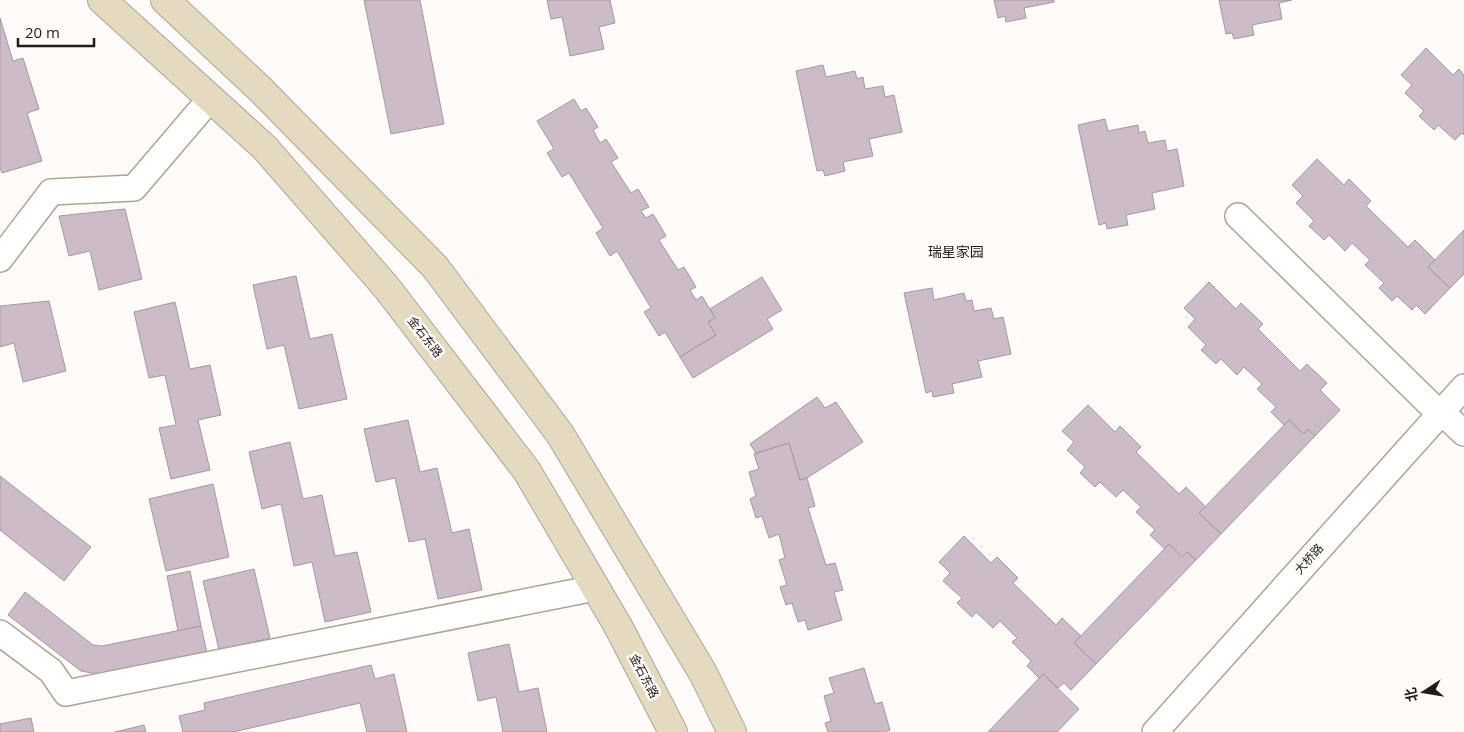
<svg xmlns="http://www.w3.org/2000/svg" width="1464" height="732" viewBox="0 0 1464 732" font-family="'Open Sans','Noto Sans SC',sans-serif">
	<rect width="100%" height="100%" fill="#fefbf8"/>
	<g fill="#ccbcc7" stroke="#a696a1">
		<path d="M364,0H420L444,124L391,134Z"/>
		<path d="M547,0H610L615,23L599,27L604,49L570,56L562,17L551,19Z"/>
		<path d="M994,0H1054V2L1024,8L1026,18L1006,22L1005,16L998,18Z"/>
		<path d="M1219,0H1292L1279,3L1282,19L1252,25L1254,35L1234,39L1232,33L1226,34Z"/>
		<path d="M0,18L13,61L23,58L39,109L27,113L42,161L2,173L0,168Z"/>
		<path d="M1426,48L1453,75L1459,69L1464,75V135L1462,133L1455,140L1438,125L1434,130L1419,116L1424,111L1405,93L1412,85L1401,75Z"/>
		<path d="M823,65L826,77L855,71L857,79L863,77L865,89L883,86L885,97L894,95L902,132L869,139L873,156L843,162L845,171L825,176L823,170L817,171L796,71Z"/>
		<path d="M574,99L581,111L586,108L598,127L593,130L600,143L606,139L618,158L611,162L631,193L638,189L649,207L641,211L646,218L653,214L666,236L659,240L678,270L684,267L696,287L690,290L696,300L702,296L715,318L708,322L716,335L680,357L665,332L659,336L644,312L651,308L617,251L610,256L596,233L603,228L569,173L562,177L547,153L554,149L537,121Z"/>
		<path d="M1105,119L1108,131L1138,125L1139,133L1145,131L1148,143L1165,140L1167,151L1177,149L1184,186L1152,193L1155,209L1126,215L1128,225L1107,229L1106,223L1099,225L1078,125Z"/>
		<path d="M1317,159L1344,185L1349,179L1371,201L1366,206L1408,247L1415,240L1435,260L1428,267L1450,288L1425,314L1416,305L1412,310L1397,296L1392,301L1379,288L1384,283L1365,265L1370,260L1352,243L1345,251L1329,235L1324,240L1309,226L1314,221L1296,203L1303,196L1292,185Z"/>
		<path d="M125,209L142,279L99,290L90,251L69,256L59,216Z"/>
		<path d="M1464,230V274L1450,288L1428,267Z"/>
		<path d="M296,276L310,339L332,334L347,399L299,409L284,345L267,349L253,285Z"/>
		<path d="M762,277L782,310L767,319L773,329L693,378L680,357L716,335L708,322L715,318L710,309Z"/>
		<path d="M1209,282L1236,309L1241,303L1263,324L1258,329L1300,371L1307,364L1327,383L1320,390L1340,410L1315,436L1308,429L1304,434L1289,420L1284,425L1271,412L1276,407L1257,389L1262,384L1244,367L1237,375L1221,359L1216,364L1201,350L1206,345L1188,327L1195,319L1184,308Z"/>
		<path d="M932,288L934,300L964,293L966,301L972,300L974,311L991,308L994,319L1003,317L1011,354L978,361L982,377L952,384L954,393L933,397L932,391L926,393L904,293Z"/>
		<path d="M49,301L66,371L23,382L14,343L0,347V306Z"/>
		<path d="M175,302L190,369L210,365L221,415L198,420L210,470L171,479L159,428L176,425L165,375L149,378L134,312Z"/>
		<path d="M817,397L825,408L836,402L863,442L807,478L800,480L789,443L756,453L750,444Z"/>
		<path d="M1088,405L1115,432L1120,426L1141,447L1136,452L1179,494L1186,487L1206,507L1199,513L1221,534L1196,560L1187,552L1182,557L1169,544L1165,549L1150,535L1155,530L1136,512L1141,507L1123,490L1116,497L1100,482L1095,487L1080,473L1085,467L1067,450L1074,442L1062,431Z"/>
		<path d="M408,420L420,472L437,468L452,533L469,529L482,590L438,599L425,539L409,542L395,478L376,482L364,429Z"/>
		<path d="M1289,420L1304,434L1308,429L1315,436L1221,534L1199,513Z"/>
		<path d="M290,442L303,499L322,495L335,556L357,552L371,612L325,622L312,562L294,566L281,504L262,509L249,452Z"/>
		<path d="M789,443L800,480L807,478L815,506L808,508L826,565L835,563L843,590L834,592L842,620L808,630L805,620L798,622L792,603L786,605L780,587L787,585L779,560L785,558L779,534L769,538L762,516L756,518L750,499L756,496L749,472L759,469L754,454Z"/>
		<path d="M0,476L91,547L64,581L0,530Z"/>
		<path d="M213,484L229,557L166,571L149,499Z"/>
		<path d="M964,536L991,563L997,557L1018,578L1013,583L1056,625L1062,618L1081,636L1074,643L1096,664L1071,690L1064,683L1058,688L1043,674L1040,679L1027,666L1031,661L1012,642L1017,638L1000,621L993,628L976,612L972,617L957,603L962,598L943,581L950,573L939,562Z"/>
		<path d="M1169,544L1182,557L1187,552L1196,560L1096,664L1074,643Z"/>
		<path d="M254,569L270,638L219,650L203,581Z"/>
		<path d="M190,571L201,626L178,631L167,576Z"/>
		<path d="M25,592L93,645L102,646L201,626L207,653L103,675L81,671L8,615Z"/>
		<path d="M509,644L519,692L538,688L547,732H503L496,697L478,701L468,653Z"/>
		<path d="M371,665L375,679L394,674L407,732H367L360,703L233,732H183L179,716L205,710L204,703Z"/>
		<path d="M864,668L875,704L882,702L890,730L884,732H828L825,723L831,721L824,696L834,693L829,678Z"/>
		<path d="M1043,674L1079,709L1057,732H988Z"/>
		<path d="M31,718L34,732H0V724Z"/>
		<path d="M144,725L146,732H115Z"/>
	</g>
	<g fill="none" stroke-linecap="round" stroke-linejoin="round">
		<g stroke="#aea496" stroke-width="28">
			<g id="street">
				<path d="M1238,216L1440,414L1450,420L1464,433"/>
				<path d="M0,259L51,192L134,188L210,99"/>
				<path d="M0,633L51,671L66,693L595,588"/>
				<path d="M1155,732L1464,387"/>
			</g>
		</g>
		<g stroke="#aea496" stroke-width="30">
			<g id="secondary">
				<path d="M102,0L265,148L387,288L527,471L618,626L673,732"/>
				<path d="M165,0L260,89L435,267L560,434L703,673L732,732"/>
			</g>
		</g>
		<use href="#street" stroke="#fff" stroke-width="25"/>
		<use href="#secondary" stroke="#e3dabf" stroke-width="28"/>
	</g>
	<g text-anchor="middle" stroke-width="5" stroke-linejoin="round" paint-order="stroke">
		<g font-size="12" fill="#201c17" stroke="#fefbf8">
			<text transform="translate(425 337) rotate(52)" y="4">金石东路</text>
			<text transform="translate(1309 559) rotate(-48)" y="4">大桥路</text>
			<text transform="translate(644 676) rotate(62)" y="4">金石东路</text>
		</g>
		<g font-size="14" fill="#201c17" stroke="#fefbf8">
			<text x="956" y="257">瑞星家园</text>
		</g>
	</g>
	<g transform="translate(1424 692) rotate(258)" stroke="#fefbf8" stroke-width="4" paint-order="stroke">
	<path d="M0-4L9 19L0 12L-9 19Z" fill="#201c17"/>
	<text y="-8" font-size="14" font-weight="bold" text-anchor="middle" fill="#201c17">北</text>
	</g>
	<path d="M18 38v8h76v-8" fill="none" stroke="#201c17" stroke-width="2.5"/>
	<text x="25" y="38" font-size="15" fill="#201c17" stroke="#fefbf8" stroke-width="4" paint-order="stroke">20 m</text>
</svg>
